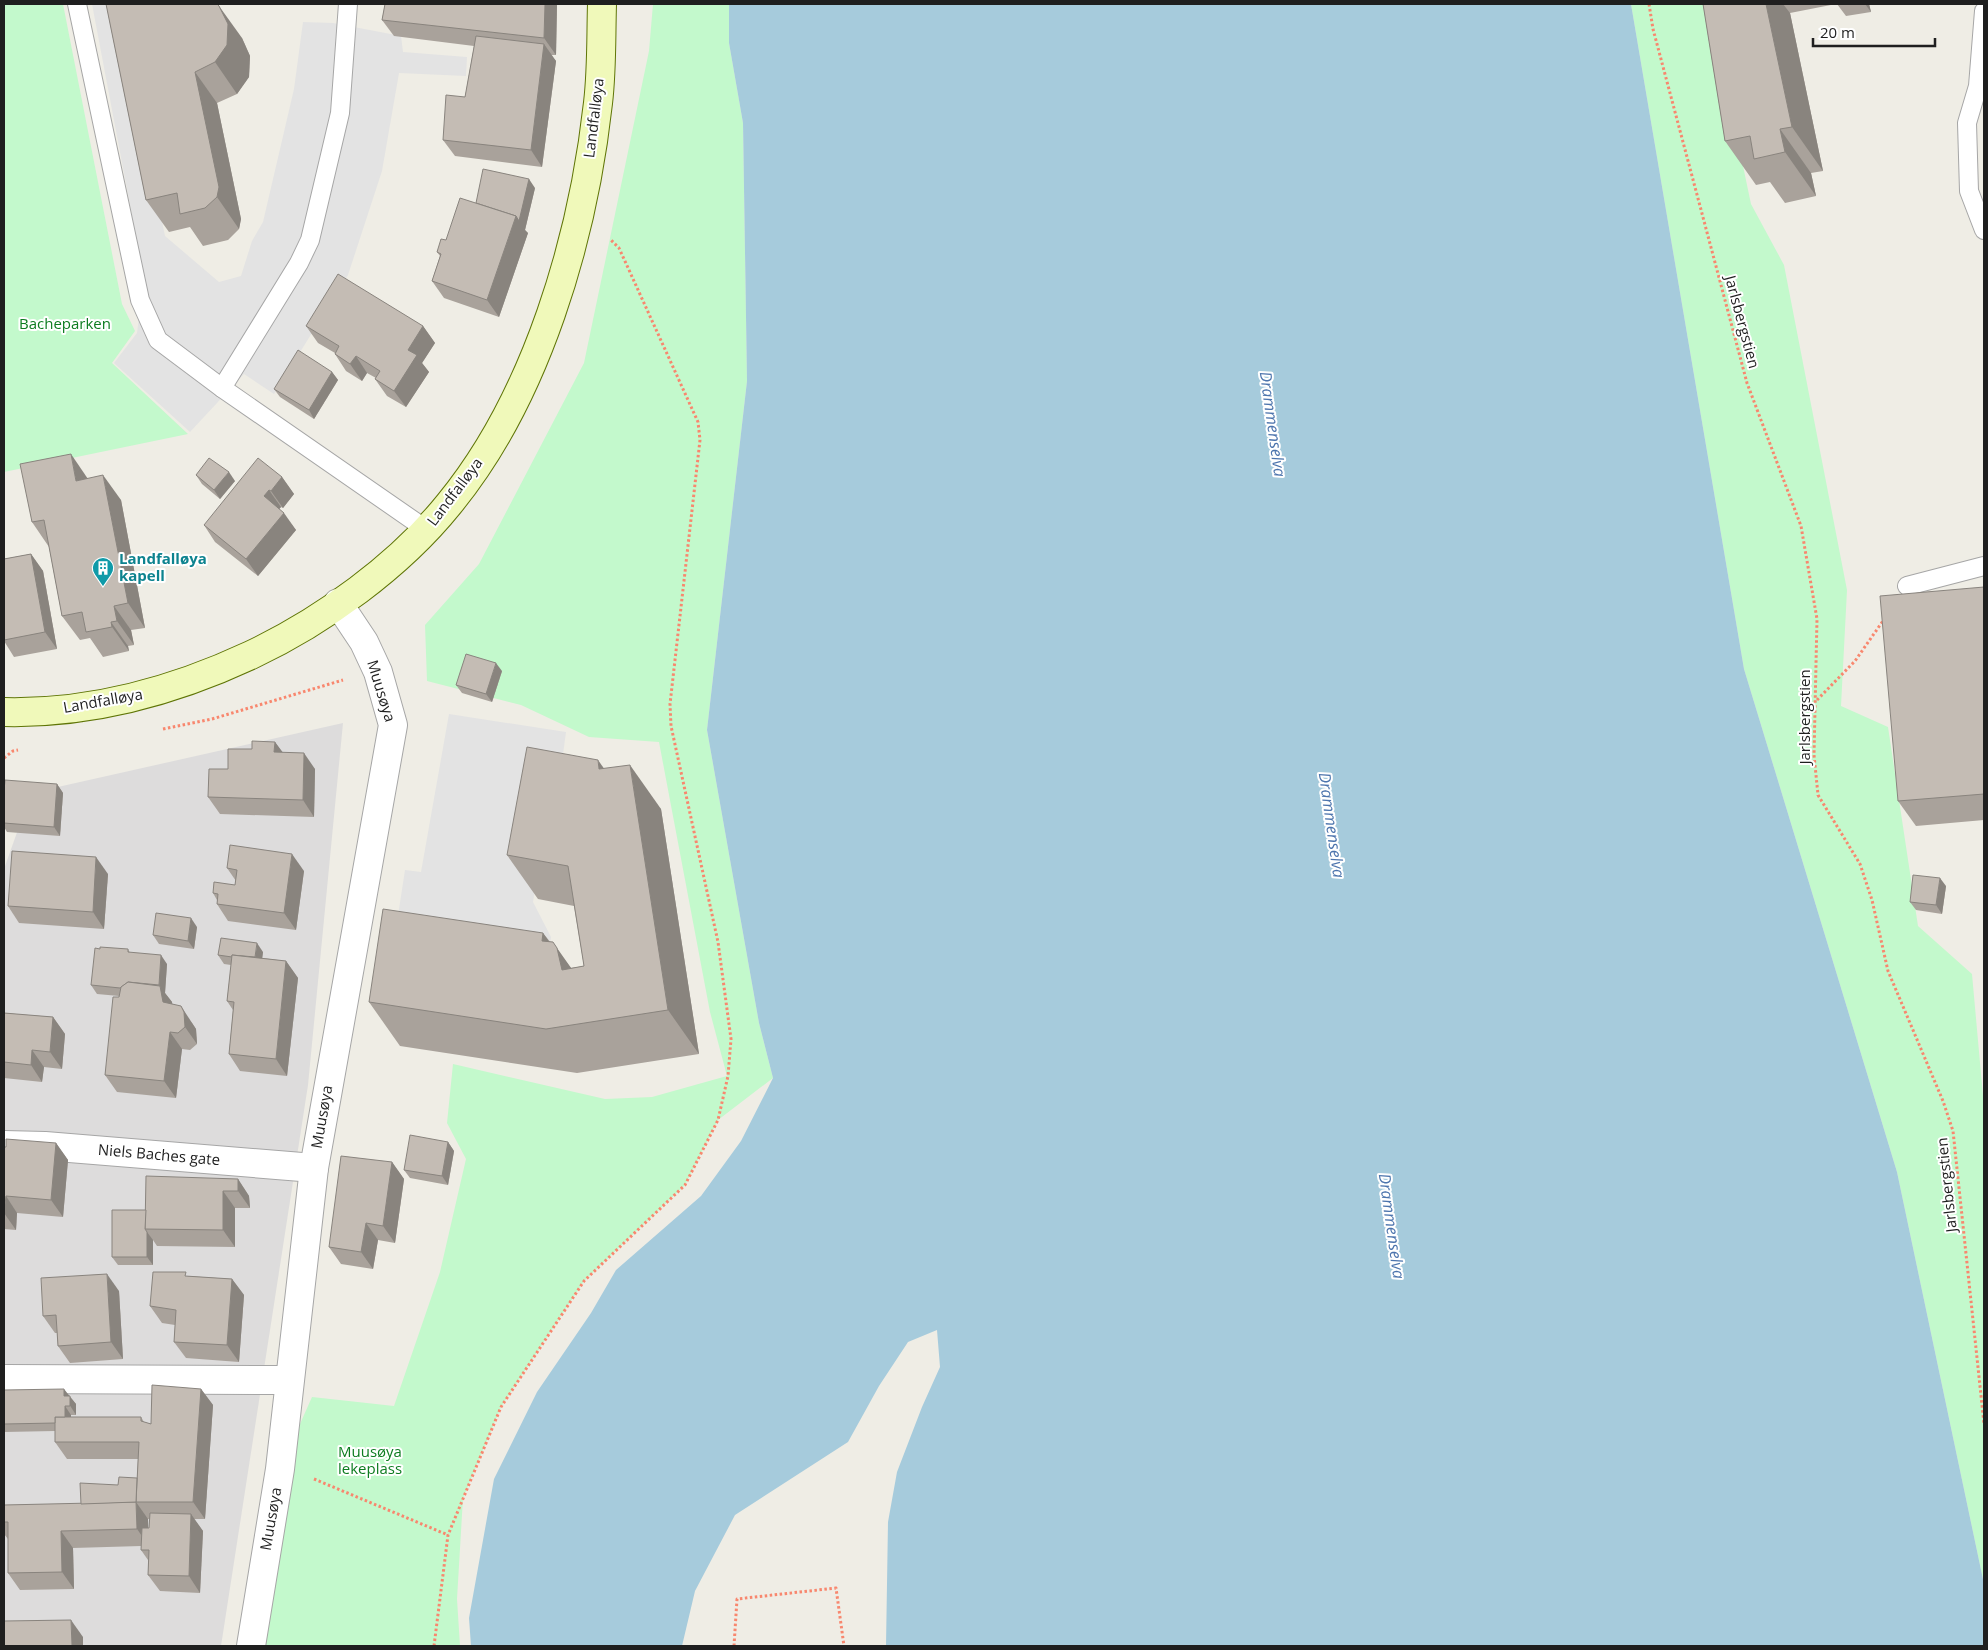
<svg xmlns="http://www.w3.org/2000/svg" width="1988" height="1650" viewBox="0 0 1988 1650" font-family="'Open Sans',sans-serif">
	<rect width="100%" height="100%" fill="#efede5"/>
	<path fill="#dddcdc" d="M343,723L308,1085L221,1646H4V869L31,793Z"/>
	<g fill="#c3f9cc">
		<path d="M4,4H63L122,304L135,331L112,363L188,434L4,472Z"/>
		<path d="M653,4H729V43L743,123L747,381L707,730L759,1023L773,1078L718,1120L685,1185L584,1281L501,1407L463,1498L457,1599L460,1646H251L280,1469L312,1397L394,1406L440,1272L466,1159L447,1123L453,1064L605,1099L652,1097L727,1076L710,1012L659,742L589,737L521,705L427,681L425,625L479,564L584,363L649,51Z"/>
		<path d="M1631,4H1709L1751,204L1784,265L1847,590L1841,706L1888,727L1918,926L1972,974L1984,1107V1584L1897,1172L1744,669Z"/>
	</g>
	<g fill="#e3e3e3">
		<path d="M92,4H118L165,236L219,282L241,276L252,241L263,222L294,89L303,22L333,23L401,36L403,52L467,57L466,76L399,73L382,171L348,275L274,394L244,374L190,432L114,363L137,333L144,279Z"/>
		<path d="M449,714L566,732L561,769L552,785L533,902L551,937L546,970L393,948L405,870L421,872Z"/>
	</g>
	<path fill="#a6cbdc" d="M729,4H1631L1744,669L1897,1172L1984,1584V1646H886L888,1522L897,1472L922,1407L940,1367L937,1330L908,1342L879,1386L848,1442L735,1515L695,1591L682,1646H471L469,1618L494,1479L537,1392L591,1313L616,1270L701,1196L741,1141L773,1078L759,1023L707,730L747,381L743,123L729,43Z"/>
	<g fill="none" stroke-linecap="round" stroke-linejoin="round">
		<g stroke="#a6a6a6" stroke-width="20">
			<g id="service">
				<path d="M77,4L140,300L158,340L222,388L427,530"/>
				<path d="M1984,11L1978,86L1967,123L1969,191L1984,230"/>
				<path d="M222,388L299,263L310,240L340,113L348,4"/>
				<path d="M1907,586L1984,566"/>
			</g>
		</g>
		<g stroke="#a6a6a6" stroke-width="30">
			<g id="minor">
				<path d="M4,1145L45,1146L314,1168"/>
				<path d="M4,1379L289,1380"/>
				<path d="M251,1646L280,1469L314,1168L393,725L378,672L364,642L338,603"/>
			</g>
		</g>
		<g stroke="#5f7506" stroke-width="30">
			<path id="secondary" d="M4,712C89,714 174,691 251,655C323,621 399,566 449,504C537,397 583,238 598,103C602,70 601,37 602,4"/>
		</g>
		<g stroke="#f8876e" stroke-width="3" stroke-dasharray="2.5 2.5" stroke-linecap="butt">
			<path d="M1649,4L1653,29L1747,383L1801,526L1817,619L1814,755L1818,795L1860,864L1872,900L1888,971L1943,1101L1953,1131L1984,1424"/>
			<path d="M1817,700L1855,661L1885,618"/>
			<path d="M163,729L212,719L343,680"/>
			<path d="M4,758L13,751L18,750"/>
			<path d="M314,1479L448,1535"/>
			<path d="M434,1646L448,1535L501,1407L584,1281L685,1185L718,1120L728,1076L731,1039L718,942L671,726L670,704L700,440L698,422L619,248L610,239"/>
			<path d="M734,1646L737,1599L836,1588L844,1646"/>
		</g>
		<use href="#service" stroke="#fff" stroke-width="18"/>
		<use href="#minor" stroke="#fff" stroke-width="28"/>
		<use href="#secondary" stroke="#f0f9ba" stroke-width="28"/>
	</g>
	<g fill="#a9a29b" fill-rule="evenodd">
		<path d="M106,4L242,38L250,56L249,77L237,94L217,103L241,219L239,229L228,240L203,246L190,227L169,232L146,200Z"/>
		<path d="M385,4H557L556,55H551L556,61L542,167L455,156L443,140L465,97L474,46L394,36L382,20Z"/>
		<path d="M1703,4H1836L1790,13L1823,171L1811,173L1816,196L1785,203L1770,182L1756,185L1725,141Z"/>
		<path d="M1837,4H1869L1871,12L1846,16Z"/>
		<path d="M535,188L525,230L528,233L499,317L444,298L432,281L440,256L437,252L446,240Z"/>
		<path d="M306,326H423L435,343L422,363L429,372L406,407L387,396L375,379L376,378L367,373L362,381L346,371L335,354V353L318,343Z"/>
		<path d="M332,372L338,380L314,419L280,397L274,389Z"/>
		<path d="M196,475L235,481L220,499L202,484Z"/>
		<path d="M282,477L294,494L283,508L281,507L279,509L296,530L258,576L215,542L204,525Z"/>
		<path d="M87,479L121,500L145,628L131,630L134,645L128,646L129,651L103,657L90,638L80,640L62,616L49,547L32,522Z"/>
		<path d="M31,554L43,571L57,649L14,657L4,641V559Z"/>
		<path d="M1984,587V820L1916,826L1898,801Z"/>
		<path d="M502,671L492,702L462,693L456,685Z"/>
		<path d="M275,742L282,752L315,769L314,817L220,814L208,797L228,769L252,749Z"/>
		<path d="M604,769L661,809L699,1054L577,1073L400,1046L369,1002L543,933L571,968L584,966L574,906L538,899L507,855Z"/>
		<path d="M57,784L63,793L60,836L7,832L4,827V791Z"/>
		<path d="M227,868L304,871L296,930L228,921L217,904V900L213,893L235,885L236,881Z"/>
		<path d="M108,874L104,929L19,923L8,906Z"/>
		<path d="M1946,886L1942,914L1916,910L1910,902Z"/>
		<path d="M197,927L194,949L159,944L153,935Z"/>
		<path d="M128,949L130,953L167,964L165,993L172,1002V1004L192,1023L196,1029L197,1044L190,1050L182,1049L176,1098L117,1092L105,1075L119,996L97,994L91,985Z"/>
		<path d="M263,952L262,958L286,961L298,978L287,1076L240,1071L229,1054L233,1010L227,1001L231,965L224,964L218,955Z"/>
		<path d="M4,1013L53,1017L65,1034L62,1069L44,1067L42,1082L4,1078Z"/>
		<path d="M448,1142L454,1151L448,1185L410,1178L404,1170Z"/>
		<path d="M56,1143L68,1160L63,1217L17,1213L16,1230L4,1229V1147Z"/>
		<path d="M392,1162L404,1179L395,1243L378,1240L373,1269L341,1264L329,1247Z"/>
		<path d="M238,1179L249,1196L250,1208H235V1247L157,1246L153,1240V1265H118L112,1257L146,1210Z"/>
		<path d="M188,1276L232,1279L244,1295L239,1362L186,1358L174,1342L175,1325L162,1323L150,1306Z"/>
		<path d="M119,1291L123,1359L70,1363L58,1346L57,1333H55L43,1316Z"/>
		<path d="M201,1389L213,1405L205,1519H194L203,1531L200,1593L160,1591L148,1575V1560L141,1550V1546L73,1548L74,1589L20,1590L8,1573V1539L4,1534V1505L81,1504L118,1485L137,1478L138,1459H67L55,1442V1431L4,1432V1390L69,1396L76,1404V1415H71V1417H141L144,1422L151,1424ZM148,1519H150L149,1528H148Z"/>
	</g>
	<g fill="#89847e">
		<path d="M545,4H557L556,55L544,38Z"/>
		<path d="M1766,4H1783L1790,13L1823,171L1792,127Z"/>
		<path d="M1865,4H1869L1871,12Z"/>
		<path d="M219,6L242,38L250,56L249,77L237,94L215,62Z"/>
		<path d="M544,44L556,61L542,167L531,150Z"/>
		<path d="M195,72L217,103L241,219L239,229L217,197Z"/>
		<path d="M1780,129L1811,173L1816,196L1785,152Z"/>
		<path d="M529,179L535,188L525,230L528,233L499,317L487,300Z"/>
		<path d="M423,326L435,343L422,363L429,372L406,407L394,391L408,350Z"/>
		<path d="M356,356L367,373L362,381L350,364Z"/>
		<path d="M332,372L338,380L314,419L309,410Z"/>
		<path d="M71,454L88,479L76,481Z"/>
		<path d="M229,472L235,481L220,499L214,490Z"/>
		<path d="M103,475L121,500L145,628L128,603Z"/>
		<path d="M282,477L294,494L283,508L271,491Z"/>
		<path d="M269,490L281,507L276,513L264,496Z"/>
		<path d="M284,513L296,530L258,576L246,559Z"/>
		<path d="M31,554L43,571L57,649L45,632Z"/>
		<path d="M114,606L131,630L134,645L117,621Z"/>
		<path d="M111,622L128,646L129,651L112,627Z"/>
		<path d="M496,663L502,671L492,702L486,694Z"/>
		<path d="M275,742L287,758L274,752Z"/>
		<path d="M304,753L315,769L314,817L303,800Z"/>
		<path d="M598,760L629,804L599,769Z"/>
		<path d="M630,765L661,809L699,1054L668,1010Z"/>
		<path d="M57,784L63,793L60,836L54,827Z"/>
		<path d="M292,854L304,871L296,930L284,913Z"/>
		<path d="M96,857L108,874L104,929L93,912Z"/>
		<path d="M1940,878L1946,886L1942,914L1936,905Z"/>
		<path d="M191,918L197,927L194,949L188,941Z"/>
		<path d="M543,933L558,954L557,948L588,992L593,1014L542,941Z"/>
		<path d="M257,943L263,952L261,968L255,960Z"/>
		<path d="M161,955L167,964L165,993L172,1002L175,1019L163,1002L159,991Z"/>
		<path d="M286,961L298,978L287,1076L276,1059Z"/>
		<path d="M181,1006L196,1029L197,1044L185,1027Z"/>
		<path d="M53,1017L65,1034L62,1069L50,1052Z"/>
		<path d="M170,1032L182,1049L176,1098L164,1081Z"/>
		<path d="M32,1050L44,1067L42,1082L31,1065Z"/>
		<path d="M448,1142L454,1151L448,1185L442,1176Z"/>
		<path d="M56,1143L68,1160L63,1217L51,1200Z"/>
		<path d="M392,1162L404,1179L395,1243L383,1226Z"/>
		<path d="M238,1179L249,1196L250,1208L238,1191Z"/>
		<path d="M223,1191L235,1208V1247L223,1230Z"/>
		<path d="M6,1196L17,1213L16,1230L4,1213Z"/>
		<path d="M366,1223L378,1240L373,1269L361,1252Z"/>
		<path d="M147,1232L153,1240V1265L147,1257Z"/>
		<path d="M107,1274L119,1291L123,1359L111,1342Z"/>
		<path d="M232,1279L244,1295L239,1362L227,1345Z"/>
		<path d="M64,1389L76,1404V1415L64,1396Z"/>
		<path d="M201,1389L213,1405L205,1519L193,1502Z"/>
		<path d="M65,1406L71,1415V1431L65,1422Z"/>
		<path d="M136,1502L148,1519L149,1546L137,1529Z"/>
		<path d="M191,1514L203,1531L200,1593L189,1576Z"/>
		<path d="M61,1531L73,1548L74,1589L62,1572Z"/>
		<path d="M71,1620L83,1637V1646H72Z"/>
	</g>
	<g fill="#c4bcb4" stroke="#89847e">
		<path d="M106,4H217L219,6L228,24L227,45L215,62L195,72L219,187L217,197L205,208L180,214L177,193L146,200Z"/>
		<path d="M385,4H545L544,38L382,20Z"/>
		<path d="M1703,4H1766L1792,127L1780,129L1785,152L1754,159L1750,136L1725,141Z"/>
		<path d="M476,36L544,44L531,150L443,140L446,95L465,97Z"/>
		<path d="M483,169L529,179L519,221L516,216L476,203Z"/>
		<path d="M460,198L516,216L487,300L432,281L441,254L437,252L441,239L446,240Z"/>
		<path d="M338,274L423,326L408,350L417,355L394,391L375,379L380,371L356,356L350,364L335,354L339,346L306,326Z"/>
		<path d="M298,350L332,372L309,410L274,389Z"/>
		<path d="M71,454L76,481L103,475L128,603L114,606L117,621L111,622L112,627L86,632L82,612L62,616L44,520L32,522L20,464Z"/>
		<path d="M209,458L229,472L214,490L196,475Z"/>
		<path d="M258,458L282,477L271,491L269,490L264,496L284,513L246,559L204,525Z"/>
		<path d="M31,554L45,632L4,640V559Z"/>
		<path d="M1984,587V794L1898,801L1880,596Z"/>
		<path d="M466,654L496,663L486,694L456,685Z"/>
		<path d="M252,741L275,742L274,752L304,753L303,800L208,797L209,769H228V749H252Z"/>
		<path d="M527,747L598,760L599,769L630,765L668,1010L546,1029L369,1002L383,909L543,933L542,941L553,942L557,948L562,970L584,966L568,866L507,855Z"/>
		<path d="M5,780L57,784L54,827L4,823V791Z"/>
		<path d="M230,845L292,854L284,913L217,904L218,894L213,893L214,882L235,885L237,870L227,868Z"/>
		<path d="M12,851L96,857L93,912L8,906Z"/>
		<path d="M1913,875L1940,878L1936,905L1910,902Z"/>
		<path d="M156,913L191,918L188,941L153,935Z"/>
		<path d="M221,938L257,943L255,957L232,955V957L218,955Z"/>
		<path d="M100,947L128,949V952L161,955L159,985L128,982L120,988L91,985L95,948L100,949Z"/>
		<path d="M232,955L286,961L276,1059L229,1054L234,1002L227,1001Z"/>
		<path d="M128,982L160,986L163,1002L181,1006L184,1012L185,1027L178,1033L170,1032L164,1081L105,1075L113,997H119L121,987Z"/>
		<path d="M4,1013L53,1017L50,1052L32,1050L31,1065L4,1062Z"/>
		<path d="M410,1135L448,1142L442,1176L404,1170Z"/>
		<path d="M6,1139L56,1143L51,1200L6,1196L4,1213V1147H6Z"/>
		<path d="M341,1156L392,1162L383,1226L366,1223L361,1252L329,1247Z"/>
		<path d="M146,1176L238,1179V1191H223V1230L145,1229Z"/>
		<path d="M112,1210H146L145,1229L147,1232V1257H112Z"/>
		<path d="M153,1272H186L185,1276L232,1279L227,1345L174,1342L176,1310L150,1306Z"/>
		<path d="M107,1274L111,1342L58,1346L56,1315L43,1316L41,1278Z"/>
		<path d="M152,1385L201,1389L193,1502H136L137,1529L61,1531L62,1572L8,1573V1522H4V1505L136,1502L139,1442H55V1417H141V1421L151,1424Z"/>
		<path d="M64,1389V1396H70V1406H65V1417H55V1423L4,1424V1390Z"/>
		<path d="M119,1477L137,1478L136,1502L81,1504L80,1483L118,1485Z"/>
		<path d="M150,1513L191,1514L189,1576L148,1575L149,1550H141L142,1528H149Z"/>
		<path d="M71,1620L72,1646H4V1621Z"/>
	</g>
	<defs>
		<g id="building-pin" transform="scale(1.125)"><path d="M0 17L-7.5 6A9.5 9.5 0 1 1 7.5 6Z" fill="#0f9aa8" stroke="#fff"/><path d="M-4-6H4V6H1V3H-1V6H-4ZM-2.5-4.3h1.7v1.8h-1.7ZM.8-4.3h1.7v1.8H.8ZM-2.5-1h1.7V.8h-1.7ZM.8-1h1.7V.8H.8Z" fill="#fff"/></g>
	</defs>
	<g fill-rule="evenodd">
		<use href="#building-pin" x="103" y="568"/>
	</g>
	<g text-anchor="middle" stroke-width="4" stroke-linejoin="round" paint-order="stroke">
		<g font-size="15" fill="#1f1f1f" stroke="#fff">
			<text transform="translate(594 118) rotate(-83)" y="5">Landfalløya</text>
			<text transform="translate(1742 322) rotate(75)" y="5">Jarlsbergstien</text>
			<text transform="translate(455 492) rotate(-53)" y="5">Landfalløya</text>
			<text transform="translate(381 691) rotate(73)" y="5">Muusøya</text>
			<text transform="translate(103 701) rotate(-10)" y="5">Landfalløya</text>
			<text transform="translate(1805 717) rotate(-90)" y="5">Jarlsbergstien</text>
			<text transform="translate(322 1117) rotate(-80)" y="5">Muusøya</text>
			<text transform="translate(159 1155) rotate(5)" y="5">Niels Baches gate</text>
			<text transform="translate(1947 1185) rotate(-96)" y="5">Jarlsbergstien</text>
			<text transform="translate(271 1519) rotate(-80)" y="5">Muusøya</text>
		</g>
		<g font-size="15" fill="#0d7c20" stroke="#fff">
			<text x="65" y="329">Bacheparken</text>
			<text x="370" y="1457">Muusøya<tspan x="370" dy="17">lekeplass</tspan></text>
		</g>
		<g font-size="15" font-weight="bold" fill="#0d838f" stroke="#fff" text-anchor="start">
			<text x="119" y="564">Landfalløya<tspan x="119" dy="17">kapell</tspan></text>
		</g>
		<g font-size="16" font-style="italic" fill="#4c74ad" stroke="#fff">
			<text transform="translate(1273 424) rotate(82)" y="6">Drammenselva</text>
			<text transform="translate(1332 825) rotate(82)" y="6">Drammenselva</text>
			<text transform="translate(1392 1226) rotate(82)" y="6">Drammenselva</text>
		</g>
	</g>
	<rect width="1988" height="1650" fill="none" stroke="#1f1f1f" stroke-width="10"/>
	<path d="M1813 38v8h122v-8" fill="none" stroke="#1f1f1f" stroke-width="2.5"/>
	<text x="1820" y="38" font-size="15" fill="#1f1f1f" stroke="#ffffff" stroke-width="4" paint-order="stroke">20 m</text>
</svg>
